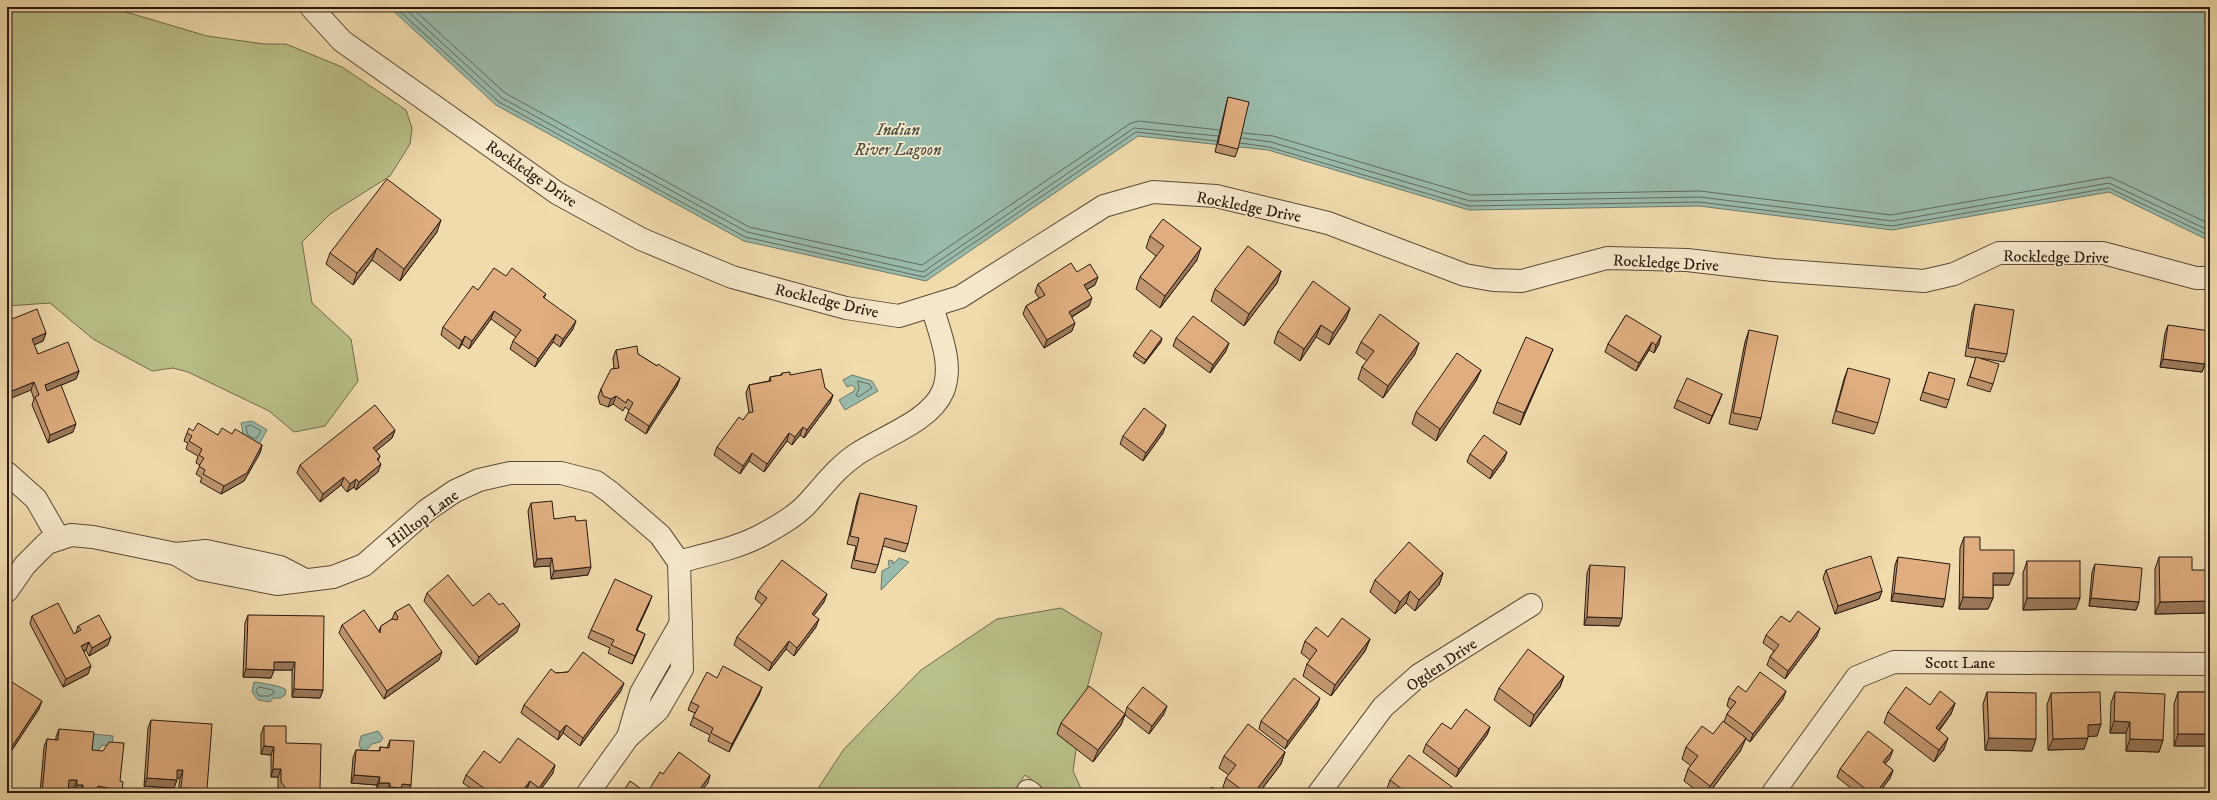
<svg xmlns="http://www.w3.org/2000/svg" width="2217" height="800" viewBox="0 0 2217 800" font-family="'IM FELL DW Pica',serif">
	<rect width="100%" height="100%" fill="#f0dbad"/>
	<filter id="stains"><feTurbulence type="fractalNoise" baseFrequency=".005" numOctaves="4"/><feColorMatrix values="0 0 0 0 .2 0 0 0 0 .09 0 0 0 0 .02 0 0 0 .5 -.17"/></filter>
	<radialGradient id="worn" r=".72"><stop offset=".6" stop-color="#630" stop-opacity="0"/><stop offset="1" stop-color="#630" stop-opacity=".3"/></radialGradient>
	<g fill="#bac089" stroke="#726c4d">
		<path d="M7,7H109L207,36L264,44H286L342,67L406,110L412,128L410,144L390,176L330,214L302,242L312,303L351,339L358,381L325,426L294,432L269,411L188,372L173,368L152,371L93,339L50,303L7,306Z"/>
		<path d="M1061,608L1102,633L1082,707L1073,771L1083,793H1049L1025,775L1013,793H815L844,749L921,670L997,619Z"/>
	</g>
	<g fill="#9abbab" stroke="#6d7a6d">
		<path d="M389,7H2210V241L2109,192L1892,230L1699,206L1469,210L1268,150L1138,136L926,281L744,241L496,105Z"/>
		<path d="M852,375L872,381L878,391L845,410L839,400L854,391L855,388L852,385L847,387L843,380Z"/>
		<path d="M252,421L267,430L258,446L244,438L241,423Z"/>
		<path d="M899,558L909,562L881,590L882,571L890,567L888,565L889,560L893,561V564Z"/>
		<path d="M254,682C262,683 282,686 286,690L285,695L281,698H273L270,702L258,700L252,692Z"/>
		<path d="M378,731L383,738L380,742L372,744L365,752L362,751L359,745L361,736Z"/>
		<path d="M93,734L113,736L112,746L102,745L92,760Z"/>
	</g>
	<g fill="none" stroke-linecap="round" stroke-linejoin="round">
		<g stroke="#626a5e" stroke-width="1">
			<path d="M395,7L499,102L745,237L924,277L1136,132L1217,141"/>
			<path d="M403,7L502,98L747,232L923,272L1134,128L1218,136"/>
			<path d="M411,7L505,93L749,227L922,265L1131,123L1139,121L1219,130"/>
			<path d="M1243,133L1273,136L1471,195L1700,191L1891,215L2110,177L2210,224"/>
			<path d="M1242,138L1271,142L1470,201L1700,197L1892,221L2109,183L2210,231"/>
			<path d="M1240,143L1269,147L1469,206L1699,202L1892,226L2109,188L2210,236"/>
			<path d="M858,381L869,384L872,388L858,397L856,395L859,389Z"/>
			<path d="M251,425L261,431L256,439L248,435L246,427Z"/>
			<path d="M259,687L273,690L274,693L269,696H259L256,691Z"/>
		</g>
		<g stroke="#5b4a38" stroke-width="24">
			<g id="minor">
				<path d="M311,7L342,41L557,193L641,239L732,277L846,308L899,316L960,297L1104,206L1153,192L1216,196L1328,223L1465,275L1493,280L1522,281L1607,258L1687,260L1773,270L1924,281L1954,274L1999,253H2103L2196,278H2210"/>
				<path d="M7,473L36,499L59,539"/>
				<path d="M176,554L201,569L277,584L333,577L364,565L427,510L455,491L479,480L510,473H561L596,482L610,492L660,535L679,562"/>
				<path d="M679,562C706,554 735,549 760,536C775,528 793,518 805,506C822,488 836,468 857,454C882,437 931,421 943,391C954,364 939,332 932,306"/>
				<path d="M7,591L25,565L47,543L71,535L93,537L176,554L206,551L280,567L305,580"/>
				<path d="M628,737L641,693L681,623"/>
				<path d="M1028,791L1031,793"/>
				<path d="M588,793L628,737L658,710L682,669L679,562"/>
				<path d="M1319,793L1383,707L1419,675L1531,605"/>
				<path d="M1773,793L1857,677L1894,662L2210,664"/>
			</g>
		</g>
		<use href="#minor" stroke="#f5e8ca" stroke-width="22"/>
	</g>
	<g fill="#c0956e" stroke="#291911">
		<path d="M1228,97L1238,149L1235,157L1215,152L1226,105Z"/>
		<path d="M437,232L400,281L372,260L353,285L326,264L330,253Z"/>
		<path d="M1150,236L1197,260L1160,308L1136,289L1140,277L1156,256L1146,248Z"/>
		<path d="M1281,271L1277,283L1244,326L1211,301L1215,289Z"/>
		<path d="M1077,272L1095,285L1087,289L1089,306L1072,317V331L1044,348L1023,314L1026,306L1039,298L1035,292L1038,284Z"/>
		<path d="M506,276L546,294L544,298L573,329L560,347L553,342L535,367L510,349L513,341L516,337L491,319L469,349L462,344L459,349L441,335L443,327L478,290Z"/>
		<path d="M1975,304L2007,354L2004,362L1980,358L1993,384L1990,392L1967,385L1976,358L1965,356L1972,312Z"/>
		<path d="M1350,308L1346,319L1329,345L1316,337L1300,361L1274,343L1278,331Z"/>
		<path d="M1626,315L1659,344L1654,353L1649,350L1636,371L1605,352L1608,344Z"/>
		<path d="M7,321L46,333L43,341L34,345L38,354L79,371L76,379L47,391L73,432L48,443L32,405L34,399Z"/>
		<path d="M2168,325L2205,364L2202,372L2160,367L2165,333Z"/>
		<path d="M1749,330L1761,418L1757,430L1729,424L1745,342Z"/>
		<path d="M1176,338L1226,351L1210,373L1173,346Z"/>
		<path d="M1161,342L1144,364L1133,356L1135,352Z"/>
		<path d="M1361,342L1415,354L1383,398L1358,379L1362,367L1367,361L1356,353Z"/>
		<path d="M1553,349L1548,361L1520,425L1493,413L1497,402Z"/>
		<path d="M616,350L638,354L657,366L680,378L677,386L646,434L625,420L629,410L625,407L623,411L613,404L608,407L600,404L598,397L601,389L614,369L613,358Z"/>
		<path d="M1848,368L1878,423L1874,434L1832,423L1844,379Z"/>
		<path d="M1481,370L1476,381L1436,441L1412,424L1416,412Z"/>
		<path d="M1929,372L1949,400L1946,408L1920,400Z"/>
		<path d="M782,373L790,375L825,388L833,395L830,403L804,438L800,435L792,445L787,441L764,472L749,461L740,474L714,455L717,447L743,420L749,413L746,393L749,385L769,381L770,377L781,375Z"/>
		<path d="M1722,394L1719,402L1709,424L1674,408L1677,400Z"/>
		<path d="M395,430L392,438L376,451L380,456L378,461V472L356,490L354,487L347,492L341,485L320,502L297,473L300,465Z"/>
		<path d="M193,431L218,435L232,434L262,445L260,453L244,481L221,494L200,482L202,478L196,474L200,465L196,463L198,456L186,449L188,443L184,441L187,433Z"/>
		<path d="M1163,433L1143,461L1120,444L1123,436Z"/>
		<path d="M1470,454L1504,460L1490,479L1467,462Z"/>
		<path d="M860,493L908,544L905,552L883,546L878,565L875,573L851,568L856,546L847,544L857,501Z"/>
		<path d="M531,503L554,519L576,521L588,575L551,579L550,566L534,567L528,511Z"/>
		<path d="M1964,537L1980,550L2009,585H1993V598L1988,609H1959L1960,548Z"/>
		<path d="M1898,557L1943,607L1891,601L1895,565Z"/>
		<path d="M2159,557L2192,570L2207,613L2155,614V569Z"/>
		<path d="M2027,561L2076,609L2023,610V573Z"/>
		<path d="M2095,564L2139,602L2136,610L2089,606L2092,572Z"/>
		<path d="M1590,565L1619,626L1584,625L1587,573Z"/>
		<path d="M1826,570L1882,591L1879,599L1835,614L1823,578Z"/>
		<path d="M1443,573L1439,585L1415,611L1406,603L1395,614L1370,592L1375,580Z"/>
		<path d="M758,591L824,602L814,615L816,627L794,656L786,649L769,671L734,645L737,637L762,605L755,599Z"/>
		<path d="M427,593L473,606L517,632L476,665L424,601Z"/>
		<path d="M649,604L637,630L645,634L642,642L632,664L608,653L610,648L588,638L591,630Z"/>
		<path d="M395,612L439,660L384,699L339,633L342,625L379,631L381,626L392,619Z"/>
		<path d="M248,615L323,690L320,698L292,697V670H274L271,678L243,677L245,623Z"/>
		<path d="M32,616L74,634L76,633L78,626L108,645L89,656L86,650L84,651L88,674L63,687L30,624Z"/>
		<path d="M1790,622L1817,636L1785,679L1767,665L1770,657L1774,651L1763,643L1766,635Z"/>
		<path d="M1328,637L1370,639L1365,651L1331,696L1303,676L1307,664L1310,660L1301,653L1305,641Z"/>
		<path d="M568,672L621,691L580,746L563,733L558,740L521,713L524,705L556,673Z"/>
		<path d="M1564,676L1560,687L1530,727L1494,700L1499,688Z"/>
		<path d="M717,678L762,687L759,695L729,752L708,741L710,735L690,725L695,713L688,710L691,702Z"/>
		<path d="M7,679L39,709L8,756L7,755Z"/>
		<path d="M1746,692L1783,699L1750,742L1724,722L1727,714L1731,709L1727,706L1729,698Z"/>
		<path d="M1987,692L2032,751L1985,750L1983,704Z"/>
		<path d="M2115,692L2163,740L2159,752L2126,751V733H2110L2111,703Z"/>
		<path d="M2178,692H2210V746H2174V704Z"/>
		<path d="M2051,693L2101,724L2097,736H2088L2084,749L2048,750L2047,705Z"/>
		<path d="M1955,703L1951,714L1939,731L1944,749L1934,762L1884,723L1888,712L1930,705Z"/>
		<path d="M1317,706L1285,749L1259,729L1261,721Z"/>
		<path d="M1127,707L1164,714L1149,734L1125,715L1121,725L1093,762L1057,734L1061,723L1125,714Z"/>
		<path d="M151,720L207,789L206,793H178L180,778H177L174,788L144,786L148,728Z"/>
		<path d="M264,726L286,743L320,790L319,793H281L278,790V777H271V755L261,754V734Z"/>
		<path d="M1490,727L1487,735L1456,777L1423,752L1426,744L1451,729Z"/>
		<path d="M59,729L92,750L120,781L122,791L121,793H74V788H68V793H40L44,747L47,739L56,740V737Z"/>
		<path d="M1713,734L1741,750L1709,793H1700L1684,781L1688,769L1691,766L1682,759L1686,747Z"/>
		<path d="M390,740L411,785L408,793L400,792L399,793H387V791H376L377,785L351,783L353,758L356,750L379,751L380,747L387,748Z"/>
		<path d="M1285,752L1281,764L1259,793H1226L1222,790L1226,778L1229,775L1219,768L1224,756Z"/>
		<path d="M1890,758L1885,764L1893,770L1890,778L1879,793H1857L1837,777L1840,769Z"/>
		<path d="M500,763L553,773L538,793H533L527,789L524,793H477L463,783L466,775Z"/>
		<path d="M1390,780L1448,793H1388L1386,792Z"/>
	</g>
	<g fill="#9c795a" stroke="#291911">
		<path d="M441,220L437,232L400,281L404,269Z"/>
		<path d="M377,248L372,260L353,285L357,273Z"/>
		<path d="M1201,248L1197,260L1160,308L1165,296Z"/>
		<path d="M1281,271L1277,283L1244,326L1249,314Z"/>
		<path d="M1098,277L1095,285L1081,293L1084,285Z"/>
		<path d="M1092,298L1089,306L1066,320L1069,312Z"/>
		<path d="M1350,308L1346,319L1329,345L1333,333Z"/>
		<path d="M494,311L491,319L469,349L472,341Z"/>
		<path d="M576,321L573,329L560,347L563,339Z"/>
		<path d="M1075,323L1072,331L1044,348L1047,340Z"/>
		<path d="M1321,325L1316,337L1300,361L1304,349Z"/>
		<path d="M46,333L43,341L29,347L32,339Z"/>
		<path d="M556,334L553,342L535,367L538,359Z"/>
		<path d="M465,336L462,344L459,349L462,341Z"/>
		<path d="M1661,336L1659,344L1654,353L1656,345Z"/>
		<path d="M1162,338L1161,342L1144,364L1146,360Z"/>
		<path d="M1652,342L1649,350L1636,371L1639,363Z"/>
		<path d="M1229,343L1226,351L1210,373L1213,365Z"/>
		<path d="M1419,343L1415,354L1383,398L1388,386Z"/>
		<path d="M1553,349L1548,361L1520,425L1524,413Z"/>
		<path d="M2163,359L2205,364L2202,372L2160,367Z"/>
		<path d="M1481,370L1476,381L1436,441L1440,429Z"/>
		<path d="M79,371L76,379L42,393L45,385Z"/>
		<path d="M680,378L677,386L646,434L649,426Z"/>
		<path d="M34,382L31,390L7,400V393Z"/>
		<path d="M1722,394L1719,402L1709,424L1712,416Z"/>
		<path d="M833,395L830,403L804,438L807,430Z"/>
		<path d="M616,396L613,404L608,407L611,399Z"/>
		<path d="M76,424L73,432L48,443L50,435Z"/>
		<path d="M1166,425L1163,433L1143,461L1146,453Z"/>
		<path d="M803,427L800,435L792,445L795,437Z"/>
		<path d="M395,430L392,438L370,456L373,448Z"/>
		<path d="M789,433L787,441L764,472L767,464Z"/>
		<path d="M262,445L260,453L244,481L221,494L224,486Z"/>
		<path d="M1507,452L1504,460L1490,479L1493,471Z"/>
		<path d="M752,453L749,461L740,474L743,466Z"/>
		<path d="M381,464L378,472L356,490L359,482Z"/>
		<path d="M344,477L341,485L320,502L323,494Z"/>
		<path d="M356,479L354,487L347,492L350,484Z"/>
		<path d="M552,558L550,566L534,567L537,559Z"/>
		<path d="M591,567L588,575L551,579L554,571Z"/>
		<path d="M1443,573L1439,585L1415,611L1419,600Z"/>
		<path d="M1993,573H2014L2009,585H1989Z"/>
		<path d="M1410,591L1406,603L1395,614L1400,602Z"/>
		<path d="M1882,591L1879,599L1835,614L1838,606Z"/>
		<path d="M1894,593L1945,599L1943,607L1891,601Z"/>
		<path d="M827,594L824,602L809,622L812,614Z"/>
		<path d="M652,596L649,604L633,638L636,630Z"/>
		<path d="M1963,597L1993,598L1988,609H1959Z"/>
		<path d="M2027,598H2080L2076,609L2023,610Z"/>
		<path d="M2091,598L2139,602L2136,610L2089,606Z"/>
		<path d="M2210,601V605L2207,613L2155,614L2160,602Z"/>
		<path d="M1587,617L1622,618L1619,626L1584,625Z"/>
		<path d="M819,619L816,627L794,656L797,648Z"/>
		<path d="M520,624L517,632L476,665L479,657Z"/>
		<path d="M1820,628L1817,636L1785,679L1788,671Z"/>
		<path d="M645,634L642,642L632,664L635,656Z"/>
		<path d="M111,637L108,645L89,656L92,648Z"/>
		<path d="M1370,639L1365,651L1331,696L1335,685Z"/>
		<path d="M789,641L786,649L769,671L772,663Z"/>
		<path d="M89,642L86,650L78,654L81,646Z"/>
		<path d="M442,652L439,660L384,699L387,691Z"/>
		<path d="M274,662H295L292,670H271Z"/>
		<path d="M91,666L88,674L63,687L66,679Z"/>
		<path d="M246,669L274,670L271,678L243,677Z"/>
		<path d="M1564,676L1560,687L1530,727L1534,715Z"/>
		<path d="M624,683L621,691L580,746L583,738Z"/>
		<path d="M762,687L759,695L729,752L732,744Z"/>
		<path d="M294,689L323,690L320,698L292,697Z"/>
		<path d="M1786,691L1783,699L1750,742L1753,734Z"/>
		<path d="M1320,698L1317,706L1285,749L1288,741Z"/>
		<path d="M42,701L39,709L8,756L11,748Z"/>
		<path d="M1955,703L1951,714L1931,740L1936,728Z"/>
		<path d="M1167,706L1164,714L1149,734L1152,726Z"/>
		<path d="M1125,714L1121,725L1093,762L1098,750Z"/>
		<path d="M2114,721L2130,722L2126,733H2110Z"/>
		<path d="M2101,724L2097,736L2083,737L2088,725Z"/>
		<path d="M566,725L563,733L558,740L560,732Z"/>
		<path d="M1490,727L1487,735L1456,777L1459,769Z"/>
		<path d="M2178,734H2210V746H2174Z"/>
		<path d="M1746,738L1741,750L1709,793H1707L1710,786Z"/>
		<path d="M1948,738L1944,749L1934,762L1939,750Z"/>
		<path d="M1989,738L2036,739L2032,751L1985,750Z"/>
		<path d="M2088,738L2084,749L2048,750L2053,739Z"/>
		<path d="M2130,739L2163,740L2159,752L2126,751Z"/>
		<path d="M264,746L274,747L271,755L261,754Z"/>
		<path d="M1893,750L1890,758L1880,770L1883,762Z"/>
		<path d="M1285,752L1281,764L1259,793H1254Z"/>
		<path d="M555,765L553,773L538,793H537L539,788Z"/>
		<path d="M273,769H281L278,777H271Z"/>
		<path d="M177,770H183L180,778H174Z"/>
		<path d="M1893,770L1890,778L1879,793H1876Z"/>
		<path d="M354,775L380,777L377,785L351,783Z"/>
		<path d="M710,775L708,783L700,793H697Z"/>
		<path d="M147,778L177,780L174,788L144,786Z"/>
		<path d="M69,780H77L74,788H66Z"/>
		<path d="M530,781L527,789L524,793H521Z"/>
		<path d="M379,783H390L387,791H376Z"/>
		<path d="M402,784L411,785L408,793L400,792L399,793H388L390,787Z"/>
		<path d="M77,785H83L80,793H74Z"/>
		<path d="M181,788L207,789L206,793H179Z"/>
		<path d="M287,790H320L319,793H286Z"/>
	</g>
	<g fill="#dfad80" stroke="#291911">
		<path d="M1228,97L1249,102L1238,149L1218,144Z"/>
		<path d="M387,179L441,220L404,269L377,248L357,273L330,253Z"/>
		<path d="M1163,219L1201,248L1165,296L1140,277L1164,246L1150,236Z"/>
		<path d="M1248,246L1281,271L1249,314L1215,289Z"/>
		<path d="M1071,263L1077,272L1090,264L1098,277L1084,285L1092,298L1069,312L1075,323L1047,340L1026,306L1045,295L1038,284Z"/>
		<path d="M494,268L506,276L512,268L546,294L543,297L576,321L563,339L556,334L538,359L513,341L521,330L494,311L472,341L465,336L462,341L443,327L473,286L478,290Z"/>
		<path d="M1313,281L1350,308L1333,333L1321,325L1304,349L1278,331Z"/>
		<path d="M1975,304L2014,310L2007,354L1968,348Z"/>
		<path d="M37,309L46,333L32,339L38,354L68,342L79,371L45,385L47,391L61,385L76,424L50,435L35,397L39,395L34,382L7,393V321Z"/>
		<path d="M1380,314L1419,343L1388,386L1362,367L1374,351L1361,342Z"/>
		<path d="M1626,315L1661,336L1656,345L1652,342L1639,363L1608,344Z"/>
		<path d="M1193,316L1229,343L1213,365L1176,338Z"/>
		<path d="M2168,325L2210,331L2205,364L2163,359Z"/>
		<path d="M1151,330L1162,338L1146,360L1135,352Z"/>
		<path d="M1749,330L1778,336L1761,418L1733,413Z"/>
		<path d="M1526,337L1553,349L1524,413L1497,402Z"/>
		<path d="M637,346L638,354L657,366L658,364L680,378L649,426L628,412L633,403L628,399L626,403L616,396L611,399L603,396L601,389L611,369L619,368L616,350Z"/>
		<path d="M1457,353L1481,370L1440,429L1416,412Z"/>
		<path d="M1976,357L1999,364L1993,384L1970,377Z"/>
		<path d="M1848,368L1890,379L1878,423L1836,411Z"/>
		<path d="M821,369L825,388L833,395L807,430L803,427L795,437L789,433L767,464L752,453L743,466L717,447L739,417L743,420L748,413L753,412L749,385L771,381L770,377L782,375V373L790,372V375Z"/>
		<path d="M1929,372L1955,379L1949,400L1923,392Z"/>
		<path d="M1687,378L1722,394L1712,416L1677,400Z"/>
		<path d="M375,405L395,430L373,448L380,456L377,459L381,464L359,482L356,479L350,484L344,477L323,494L300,465Z"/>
		<path d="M1144,408L1166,425L1146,453L1123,436Z"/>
		<path d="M198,423L218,435L222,428L232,434L235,429L262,445L247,473L224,486L203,474L205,470L199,466L204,458L199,455L202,449L189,441L192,436L187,433L189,428L193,431Z"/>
		<path d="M1484,435L1507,452L1493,471L1470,454Z"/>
		<path d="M860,493L917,506L908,544L885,538L878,565L854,560L859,538L850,536Z"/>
		<path d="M552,501L554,519L575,516L576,521L586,520L591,567L554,571L552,558L537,559L531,503Z"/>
		<path d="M1964,537H1980V550H2014V573H1993V598L1963,597Z"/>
		<path d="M1409,542L1443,573L1419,600L1410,591L1400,602L1375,580Z"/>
		<path d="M1871,556L1882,591L1838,606L1826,570Z"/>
		<path d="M1898,557L1950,564L1945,599L1894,593Z"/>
		<path d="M2159,557H2192V570H2210V601L2160,602Z"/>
		<path d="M782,560L827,594L812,614L819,619L797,648L789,641L772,663L737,637L767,598L758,591Z"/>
		<rect x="2027" y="561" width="53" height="37"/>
		<path d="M2095,564L2142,568L2139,602L2091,598Z"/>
		<path d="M1590,565L1625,567L1622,618L1587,617Z"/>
		<path d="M448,575L473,606L489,593L499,605L503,603L520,624L479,657L427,593Z"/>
		<path d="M615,579L652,596L636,630L645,634L635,656L611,645L614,640L591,630Z"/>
		<path d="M58,603L74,634L81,630L78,626L99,615L111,637L92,648L89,642L81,646L91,666L66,679L32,616Z"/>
		<path d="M409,604L442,652L387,691L342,625L364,610L380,633L381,626L392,619L397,620L398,617L395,612Z"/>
		<path d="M1798,611L1820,628L1788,671L1770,657L1779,645L1766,635L1781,616L1790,622Z"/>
		<path d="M248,615L324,616L323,690L294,689L295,662H274V670L246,669Z"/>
		<path d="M1342,618L1370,639L1335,685L1307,664L1317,650L1305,641L1316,627L1328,637Z"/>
		<path d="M1528,649L1564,676L1534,715L1499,688Z"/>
		<path d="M583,652L624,683L583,738L566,725L560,732L524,705L551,669L556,673L568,672Z"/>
		<path d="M723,666L762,687L732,744L711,733L713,728L693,717L699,706L691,702L707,672L717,678Z"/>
		<path d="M1760,672L1786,691L1753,734L1727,714L1736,702L1729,698L1738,686L1746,692Z"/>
		<path d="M1294,678L1320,698L1288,741L1261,721Z"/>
		<path d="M7,679L42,701L11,748L7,745Z"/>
		<path d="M1089,686L1125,714L1098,750L1061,723Z"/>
		<path d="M1143,687L1167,706L1152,726L1127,707Z"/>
		<path d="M1906,687L1930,705L1940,691L1955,703L1936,728L1948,738L1939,750L1888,712Z"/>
		<path d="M1987,692L2036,693V739L1989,738Z"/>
		<path d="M2100,692L2101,724L2088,725V738L2053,739L2051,693Z"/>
		<path d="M2115,692L2165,694L2163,740L2130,739V722L2114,721Z"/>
		<rect x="2178" y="692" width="32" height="42"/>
		<path d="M1466,709L1490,727L1459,769L1426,744L1442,723L1451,729Z"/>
		<path d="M151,720L212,724L207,789L181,788L183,770H177V780L147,778Z"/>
		<path d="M1723,721L1746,738L1710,786L1688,769L1698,756L1686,747L1702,726L1713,734Z"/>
		<path d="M1248,724L1285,752L1254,793H1246L1226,778L1236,765L1224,756Z"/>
		<path d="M264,726H286V743L321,744L320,790H287L281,782V769H273L274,747L264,746Z"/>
		<path d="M59,729L94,732L92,750L103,751L109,742L124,743L120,781L123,782L122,791L98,786L97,793L83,792V785H77V780H69L68,793H42L47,739L58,740Z"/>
		<path d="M1868,731L1893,750L1883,762L1893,770L1876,793H1871L1840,769Z"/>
		<path d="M518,738L555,765L539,788L530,781L521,793H486L488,791L466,775L484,751L500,763Z"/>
		<path d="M390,740L414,741L411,785L402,784L401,788L390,787V783H379L380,777L354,775L356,750L380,751V747L389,748Z"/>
		<path d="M679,752L710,775L697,793H647L660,772L663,774Z"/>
		<path d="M1409,755L1452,787L1448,793H1407L1390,780Z"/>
		<path d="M630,781L647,793H622Z"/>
		<path d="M1212,787L1220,793H1208Z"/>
		<path d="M1828,789L1834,793H1825Z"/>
	</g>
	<g text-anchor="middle" stroke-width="3.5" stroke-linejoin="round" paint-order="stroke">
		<g font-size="16" fill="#291911" stroke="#f5e8ca">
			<text transform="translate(532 173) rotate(34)" y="6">Rockledge Drive</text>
			<text transform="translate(1249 206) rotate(11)" y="6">Rockledge Drive</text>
			<text transform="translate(2056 256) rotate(1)" y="6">Rockledge Drive</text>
			<text transform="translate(1666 262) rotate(3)" y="6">Rockledge Drive</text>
			<text transform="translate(827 300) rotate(13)" y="6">Rockledge Drive</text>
			<text transform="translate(422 518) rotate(-37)" y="6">Hilltop Lane</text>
			<text x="1960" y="668">Scott Lane</text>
			<text transform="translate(1441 664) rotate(-34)" y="6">Ogden Drive</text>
		</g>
		<g font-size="17" font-style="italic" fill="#515247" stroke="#f5e8ca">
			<text x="898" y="135">Indian<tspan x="898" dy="20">River Lagoon</tspan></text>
		</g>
	</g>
	<rect width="2217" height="800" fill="none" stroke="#f0dbad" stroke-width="24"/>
	<rect x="8" y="8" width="2201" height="784" fill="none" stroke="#291911" stroke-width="2"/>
	<rect x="12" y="12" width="2193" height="776" fill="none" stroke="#291911"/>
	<rect width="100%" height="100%" filter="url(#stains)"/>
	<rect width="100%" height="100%" fill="url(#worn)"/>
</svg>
